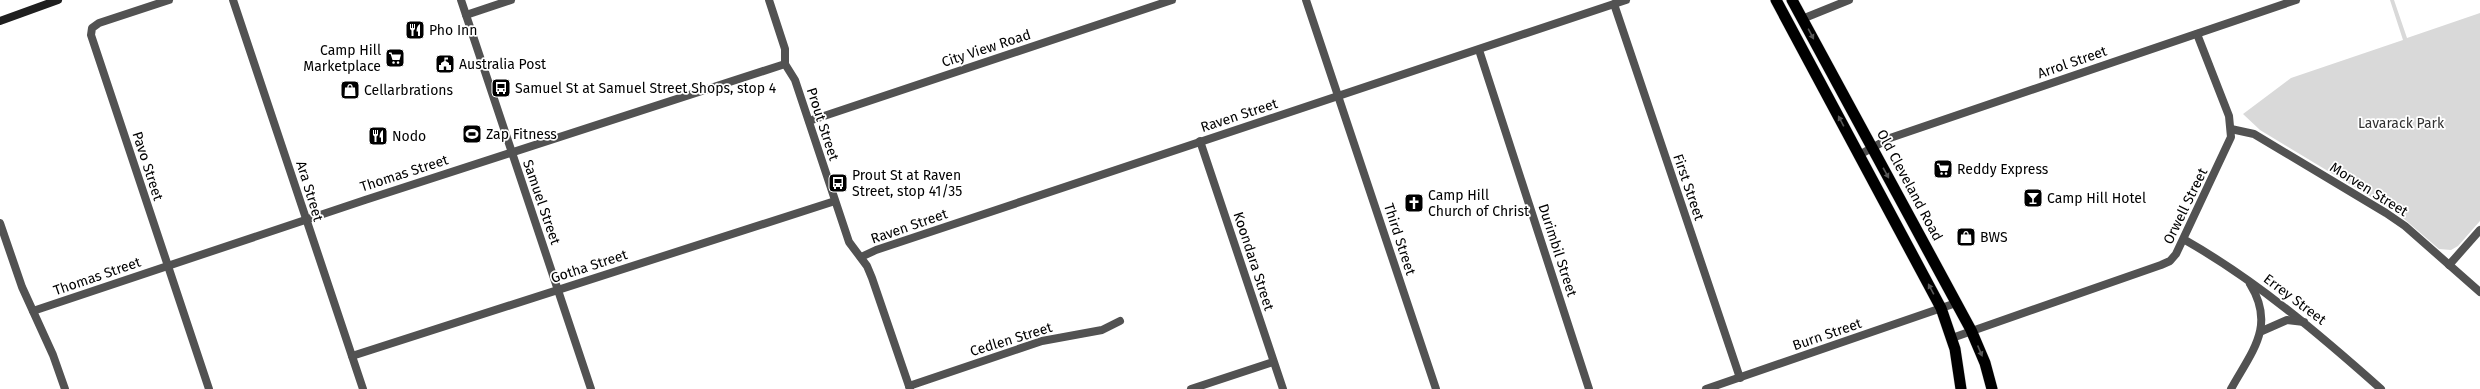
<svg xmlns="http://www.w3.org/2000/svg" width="2480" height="389" viewBox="0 0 2480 389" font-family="'Fira Sans',sans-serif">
	<rect width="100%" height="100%" fill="#fff"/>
	<path fill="#d9d9d9" d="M2390,0H2394L2407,38L2480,13V221L2458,246L2451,250L2439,249L2396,212L2260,130L2243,114L2291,78L2403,40Z"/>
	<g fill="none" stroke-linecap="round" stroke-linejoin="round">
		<g stroke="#dbdbdb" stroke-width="12">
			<g id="trunk">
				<path d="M1776,0L1941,308L1955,349L1961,389"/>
				<path d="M1792,0L1971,330L1985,363L1992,389"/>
			</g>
		</g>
		<g stroke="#525252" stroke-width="8">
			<path d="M169,0L99,23L92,28L91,35L209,389"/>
			<path d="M233,0L363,389"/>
			<path d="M769,0L785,49V64L795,80L849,242L867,266L872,278L910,389"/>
			<path d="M1306,0L1436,389"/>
			<path d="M1614,4L1740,378"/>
			<path d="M466,15L511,0"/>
			<path d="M1802,19L1849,0"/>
			<path d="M1479,50L1589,389"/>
			<path d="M809,121L1172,0"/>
			<path d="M2231,129L2254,134L2386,213L2405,226L2480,292"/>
			<path d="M1200,141L1283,389"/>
			<path d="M1859,155L1890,138L2296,0"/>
			<path d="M0,223L22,287L53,355L65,389"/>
			<path d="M2185,240C2257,281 2319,334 2381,389"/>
			<path d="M861,257L876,250L1626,0"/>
			<path d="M2449,265L2480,230"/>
			<path d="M33,311L365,200L785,64"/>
			<path d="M2262,331L2287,320L2304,322"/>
			<path d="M1952,338L2161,265L2170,261L2176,254L2231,137L2229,116L2197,34"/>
			<path d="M352,356L835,201"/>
			<path d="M909,386L1042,341L1102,330L1120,321"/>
			<path d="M1191,389L1273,362"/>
			<path d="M1706,389L1956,303"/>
			<path d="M2231,389C2252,351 2276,326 2250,284"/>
		</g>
		<path stroke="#525252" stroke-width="8" d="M461,0L591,389"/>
		<path stroke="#1f1f1f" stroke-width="8" d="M0,21L58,0"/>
		<use href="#trunk" stroke="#000" stroke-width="11"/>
	</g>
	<defs><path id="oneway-solid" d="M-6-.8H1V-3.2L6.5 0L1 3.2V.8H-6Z"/></defs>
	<g fill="#595959">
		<use href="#oneway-solid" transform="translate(1811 34) rotate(62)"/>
		<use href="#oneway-solid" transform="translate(1841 121) rotate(-118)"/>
		<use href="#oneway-solid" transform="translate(1886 173) rotate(61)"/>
		<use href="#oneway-solid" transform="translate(1931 289) rotate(-118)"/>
		<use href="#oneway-solid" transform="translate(1980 351) rotate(67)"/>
	</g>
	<defs>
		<g id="restaurant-square" transform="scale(1)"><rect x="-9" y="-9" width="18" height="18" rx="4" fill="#000" stroke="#fff"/><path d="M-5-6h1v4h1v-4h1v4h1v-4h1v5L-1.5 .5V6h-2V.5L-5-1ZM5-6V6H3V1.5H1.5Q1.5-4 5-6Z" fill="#fff"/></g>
		<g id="supermarket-square" transform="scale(1)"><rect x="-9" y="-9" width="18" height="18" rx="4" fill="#000" stroke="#fff"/><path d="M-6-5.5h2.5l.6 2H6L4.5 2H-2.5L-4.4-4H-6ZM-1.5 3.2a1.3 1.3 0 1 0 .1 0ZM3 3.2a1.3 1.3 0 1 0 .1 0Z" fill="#fff"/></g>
		<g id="civic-square" transform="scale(1)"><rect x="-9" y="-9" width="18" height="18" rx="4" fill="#000" stroke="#fff"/><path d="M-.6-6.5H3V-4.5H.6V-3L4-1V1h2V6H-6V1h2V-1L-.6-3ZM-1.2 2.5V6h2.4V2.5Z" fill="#fff"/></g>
		<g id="bus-square" transform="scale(1)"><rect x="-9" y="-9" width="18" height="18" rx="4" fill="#000" stroke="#fff"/><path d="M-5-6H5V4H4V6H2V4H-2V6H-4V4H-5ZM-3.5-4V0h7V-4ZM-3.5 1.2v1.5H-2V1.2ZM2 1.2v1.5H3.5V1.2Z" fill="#fff"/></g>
		<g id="shop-square" transform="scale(1)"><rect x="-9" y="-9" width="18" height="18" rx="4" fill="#000" stroke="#fff"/><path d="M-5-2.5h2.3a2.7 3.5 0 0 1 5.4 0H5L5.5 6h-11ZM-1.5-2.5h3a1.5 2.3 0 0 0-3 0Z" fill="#fff"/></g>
		<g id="stadium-square" transform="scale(1)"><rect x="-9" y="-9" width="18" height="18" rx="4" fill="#000" stroke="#fff"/><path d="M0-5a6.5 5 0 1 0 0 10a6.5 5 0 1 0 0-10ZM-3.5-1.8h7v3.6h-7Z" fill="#fff"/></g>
		<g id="bar-square" transform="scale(1)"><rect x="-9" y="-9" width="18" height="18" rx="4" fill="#000" stroke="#fff"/><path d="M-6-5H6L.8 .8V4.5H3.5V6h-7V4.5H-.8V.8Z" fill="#fff"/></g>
		<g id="church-square" transform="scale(1)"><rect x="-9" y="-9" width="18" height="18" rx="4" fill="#000" stroke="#fff"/><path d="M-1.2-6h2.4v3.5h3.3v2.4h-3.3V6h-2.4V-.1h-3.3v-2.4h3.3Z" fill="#fff"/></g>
	</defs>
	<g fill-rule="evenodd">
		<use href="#restaurant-square" x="415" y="30"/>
		<use href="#supermarket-square" x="395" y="58"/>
		<use href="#civic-square" x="445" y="64"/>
		<use href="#bus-square" x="501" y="88"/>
		<use href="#shop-square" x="350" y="90"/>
		<use href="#stadium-square" x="472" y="134"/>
		<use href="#restaurant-square" x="378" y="136"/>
		<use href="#supermarket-square" x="1943" y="169"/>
		<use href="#bus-square" x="838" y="183"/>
		<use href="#bar-square" x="2033" y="198"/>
		<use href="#church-square" x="1414" y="203"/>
		<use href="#shop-square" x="1966" y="237"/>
	</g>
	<g text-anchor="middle" stroke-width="3.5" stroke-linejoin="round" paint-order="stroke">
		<g font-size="14" fill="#000" stroke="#fff" text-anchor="start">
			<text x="429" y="35">Pho Inn</text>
			<text x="381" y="55" text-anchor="end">Camp Hill<tspan x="381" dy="16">Marketplace</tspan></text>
			<text x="459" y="69">Australia Post</text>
			<text x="515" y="93">Samuel St at Samuel Street Shops, stop 4</text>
			<text x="364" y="95">Cellarbrations</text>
			<text x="486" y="139">Zap Fitness</text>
			<text x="392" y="141">Nodo</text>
			<text x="1957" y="174">Reddy Express</text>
			<text x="852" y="180">Prout St at Raven<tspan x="852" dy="16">Street, stop 41/35</tspan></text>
			<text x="1428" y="200">Camp Hill<tspan x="1428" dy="16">Church of Christ</tspan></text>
			<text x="2047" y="203">Camp Hill Hotel</text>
			<text x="1980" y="242">BWS</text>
		</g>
		<g font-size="14" fill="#000" stroke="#fff">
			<text transform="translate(986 48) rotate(-18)" y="5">City View Road</text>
			<text transform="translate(2072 62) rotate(-19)" y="5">Arrol Street</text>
			<text transform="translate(1239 115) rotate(-18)" y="5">Raven Street</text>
			<text transform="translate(823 124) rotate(72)" y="5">Prout Street</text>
			<text transform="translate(148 166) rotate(72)" y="5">Pavo Street</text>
			<text transform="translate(404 173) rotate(-18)" y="5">Thomas Street</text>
			<text transform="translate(1910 185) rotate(62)" y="5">Old Cleveland Road</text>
			<text transform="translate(1689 187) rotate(71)" y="5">First Street</text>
			<text transform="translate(2369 189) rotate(32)" y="5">Morven Street</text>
			<text transform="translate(310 191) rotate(73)" y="5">Ara Street</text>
			<text transform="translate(542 202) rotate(71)" y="5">Samuel Street</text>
			<text transform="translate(2185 206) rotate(-64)" y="5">Orwell Street</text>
			<text transform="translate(909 226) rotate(-19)" y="5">Raven Street</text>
			<text transform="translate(1400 239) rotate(72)" y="5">Third Street</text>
			<text transform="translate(1558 250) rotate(72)" y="5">Durimbil Street</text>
			<text transform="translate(1254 261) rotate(72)" y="5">Koondara Street</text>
			<text transform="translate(589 266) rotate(-18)" y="5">Gotha Street</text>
			<text transform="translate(97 276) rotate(-19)" y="5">Thomas Street</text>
			<text transform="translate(2295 299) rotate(37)" y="5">Errey Street</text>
			<text transform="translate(1827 334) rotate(-19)" y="5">Burn Street</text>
			<text transform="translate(1011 339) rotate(-17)" y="5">Cedlen Street</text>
		</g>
		<g font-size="14" fill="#303030" stroke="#fff">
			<text x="2401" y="128">Lavarack Park</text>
		</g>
	</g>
</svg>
